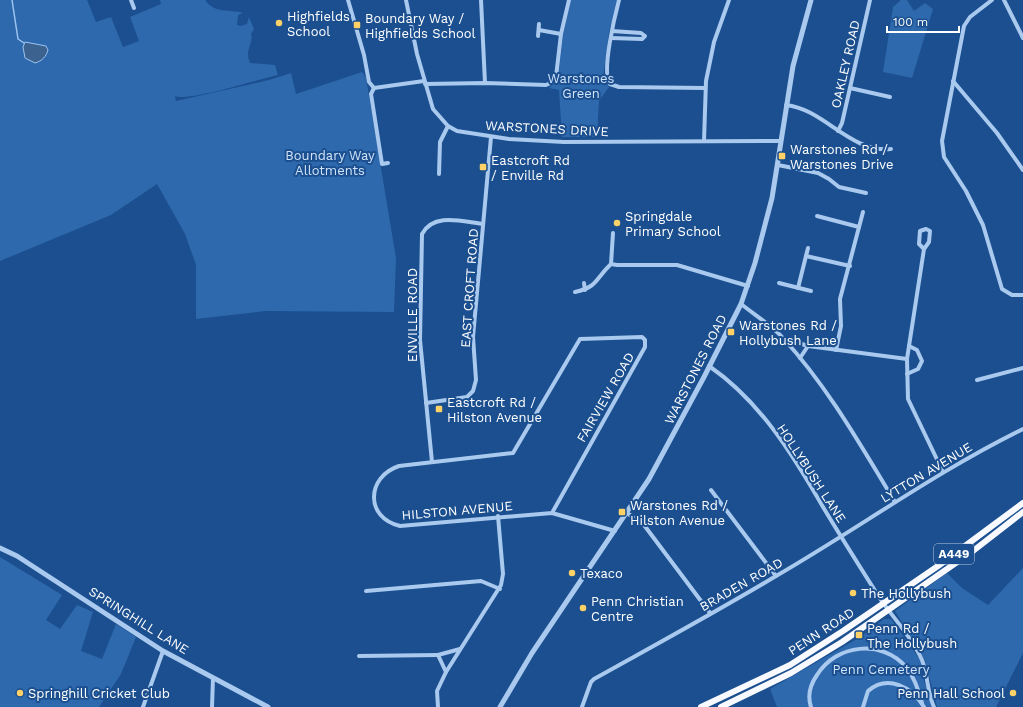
<svg xmlns="http://www.w3.org/2000/svg" width="1023" height="707" viewBox="0 0 1023 707" font-family="'Work Sans',sans-serif">
	<rect width="100%" height="100%" fill="#1b4f8f"/>
	<g fill="#2e69ad">
		<path d="M0,0H87L96,22L111,17L123,47L139,41L130,17L161,4L160,0H205C215,14 229,9 243,13L238,15L237,25L241,26L247,24L249,17L254,29L251,34C254,44 244,49 250,63L275,65L278,75C259,79 188,102 175,96L176,101L269,80L291,73L296,94L362,72L366,78L396,258L394,312L266,311L196,319V265L185,234L157,184L111,215L0,261Z"/>
		<path d="M571,0H617L609,32L603,79L609,87L599,101L597,137H562L559,90L549,88L558,80L563,35Z"/>
		<path d="M901,0H907L914,11L925,3L933,9L912,78L883,72L893,7Z"/>
		<path d="M0,557L62,595L46,620L60,629L77,605L93,612L81,651L102,659L116,624L136,637L121,674L99,707H0Z"/>
		<path d="M1023,568V653L996,707H937L925,660L895,611L947,573L962,588L988,605Z"/>
		<path d="M884,619H891L921,661L922,676L934,707H777L770,689L862,636Z"/>
	</g>
	<path fill="#3c6290" stroke="#9cc4f0" d="M25,42L46,46L48,50C46,57 42,61 35,63L25,58L23,47Z"/>
	<g fill="none" stroke-linecap="round" stroke-linejoin="round">
		<path stroke="#9cc4f0" stroke-width="1.5" d="M12,0L18,39L24,43"/>
		<g stroke="#a9c9ee" stroke-width="4">
			<path d="M131,0L134,8"/>
			<path d="M348,0L364,55L369,82L374,88"/>
			<path d="M406,0L417,54L433,109L448,126L457,131L509,139L564,142L781,141"/>
			<path d="M481,0L485,83"/>
			<path d="M619,0C615,15 601,73 610,84L619,87L705,88"/>
			<path d="M992,0L970,17L964,26L942,141L944,157L966,191L983,225L1002,289L1012,295H1023"/>
			<path d="M1004,0L1023,38"/>
			<path d="M539,30L561,34"/>
			<path d="M538,36L539,24"/>
			<path d="M611,38L642,39L645,36L641,33L612,31"/>
			<path d="M953,81L997,133L1023,170"/>
			<path d="M425,84L485,83L546,85L553,82L556,77L561,34L569,0"/>
			<path d="M374,88L371,94L382,164L388,163"/>
			<path d="M374,88L424,81"/>
			<path d="M850,88L890,97"/>
			<path d="M786,105C824,109 850,153 891,149"/>
			<path d="M838,131L842,123L870,0"/>
			<path d="M704,141L706,81L714,42L729,0"/>
			<path d="M778,165L818,173L829,179L839,187L866,193"/>
			<path d="M439,174L440,142L448,126"/>
			<path d="M817,216L859,227"/>
			<path d="M613,233L611,264L617,265H677L748,286"/>
			<path d="M924,249L919,244L920,231L926,229L930,231L929,242L924,249L907,359L908,399L943,472"/>
			<path d="M806,256L808,248"/>
			<path d="M584,283L585,290"/>
			<path d="M779,283L811,291"/>
			<path d="M798,288L806,256L850,266"/>
			<path d="M575,292C598,287 595,279 611,264"/>
			<path d="M741,304C755,315 771,325 783,338C828,387 861,446 895,502"/>
			<path d="M783,338L808,346L907,359"/>
			<path d="M836,350L841,326L840,299L863,212"/>
			<path d="M800,358L808,346"/>
			<path d="M709,366C760,401 793,455 823,507C841,537 860,567 879,597C893,618 912,637 922,660C928,675 927,692 934,707"/>
			<path d="M907,374L918,369L922,361L917,350L909,346"/>
			<path d="M977,380L1023,368"/>
			<path d="M426,403L467,397L473,391L476,380L473,337L491,137"/>
			<path d="M432,462L420,340L422,234C434,212 463,222 483,224"/>
			<path d="M711,490L776,576"/>
			<path d="M552,513L645,347V340L642,337L580,339L513,453L399,466C366,477 365,518 400,526L552,513L615,531"/>
			<path d="M627,513L644,525L710,613"/>
			<path d="M366,591L481,581L500,589"/>
			<path d="M359,656L438,655"/>
			<path d="M446,672L438,655L460,649"/>
			<path d="M143,707L163,651"/>
			<path d="M212,707L213,678"/>
			<path d="M438,707L437,691L446,672L501,585L503,574L498,516"/>
			<path d="M582,707L591,682L594,679C655,645 716,612 776,576C859,528 937,471 1023,429"/>
			<path d="M811,707C807,695 810,685 817,675C836,644 882,639 906,667C915,678 918,690 922,703"/>
			<path d="M863,707L868,691C888,674 912,687 924,707"/>
		</g>
		<g stroke="#a9c9ee" stroke-width="5">
			<path d="M0,548L17,556L163,651L268,707"/>
			<path d="M500,707L532,653L649,479L704,377L741,304L755,263L772,198L793,66L811,0"/>
		</g>
		<g stroke="#f8faff" stroke-width="6">
			<path d="M701,707L790,665L843,631L938,566L1023,503"/>
			<path d="M721,707L791,673L842,642L973,551L1023,512"/>
		</g>
	</g>
	<g fill="#ffd166" stroke="#1b4f8f" stroke-width="1.5">
		<circle cx="279" cy="23" r="4"/>
		<rect x="353" y="21" width="8" height="8" rx="2"/>
		<rect x="778" y="152" width="8" height="8" rx="2"/>
		<rect x="479" y="163" width="8" height="8" rx="2"/>
		<circle cx="617" cy="223" r="4"/>
		<rect x="727" y="328" width="8" height="8" rx="2"/>
		<rect x="435" y="405" width="8" height="8" rx="2"/>
		<rect x="618" y="508" width="8" height="8" rx="2"/>
		<circle cx="572" cy="573" r="4"/>
		<circle cx="853" cy="593" r="4"/>
		<circle cx="583" cy="608" r="4"/>
		<rect x="855" y="631" width="8" height="8" rx="2"/>
		<circle cx="20" cy="693" r="4"/>
		<circle cx="1013" cy="693" r="4"/>
	</g>
	<g text-anchor="middle" stroke-width="4" stroke-linejoin="round" paint-order="stroke">
		<rect fill="#1b4f8f" stroke="#bbcadd" stroke-width="1" x="934" y="544" width="40" height="20" rx="3"/>
		<g font-size="12" font-weight="bold" fill="#fff">
			<text x="954" y="558">A449</text>
		</g>
		<g font-size="13" fill="#fff" stroke="#1b4f8f" text-anchor="start">
			<text x="287" y="21">Highfields<tspan x="287" dy="15">School</tspan></text>
			<text x="365" y="23">Boundary Way /<tspan x="365" dy="15">Highfields School</tspan></text>
			<text x="790" y="154">Warstones Rd /<tspan x="790" dy="15">Warstones Drive</tspan></text>
			<text x="491" y="165">Eastcroft Rd<tspan x="491" dy="15">/ Enville Rd</tspan></text>
			<text x="625" y="221">Springdale<tspan x="625" dy="15">Primary School</tspan></text>
			<text x="739" y="330">Warstones Rd /<tspan x="739" dy="15">Hollybush Lane</tspan></text>
			<text x="447" y="407">Eastcroft Rd /<tspan x="447" dy="15">Hilston Avenue</tspan></text>
			<text x="630" y="510">Warstones Rd /<tspan x="630" dy="15">Hilston Avenue</tspan></text>
			<text x="580" y="578">Texaco</text>
			<text x="861" y="598">The Hollybush</text>
			<text x="591" y="606">Penn Christian<tspan x="591" dy="15">Centre</tspan></text>
			<text x="867" y="633">Penn Rd /<tspan x="867" dy="15">The Hollybush</tspan></text>
			<text x="28" y="698">Springhill Cricket Club</text>
			<text x="1005" y="698" text-anchor="end">Penn Hall School</text>
		</g>
		<g font-size="13" fill="#fff" stroke="#1b4f8f">
			<text transform="translate(845 64) rotate(-77)" y="5">OAKLEY ROAD</text>
			<text transform="translate(547 128) rotate(3)" y="5">WARSTONES DRIVE</text>
			<text transform="translate(469 288) rotate(-86)" y="5">EAST CROFT ROAD</text>
			<text transform="translate(412 315) rotate(-90)" y="5">ENVILLE ROAD</text>
			<text transform="translate(695 369) rotate(-63)" y="5">WARSTONES ROAD</text>
			<text transform="translate(605 397) rotate(-60)" y="5">FAIRVIEW ROAD</text>
			<text transform="translate(926 472) rotate(-31)" y="5">LYTTON AVENUE</text>
			<text transform="translate(812 473) rotate(57)" y="5">HOLLYBUSH LANE</text>
			<text transform="translate(457 510) rotate(-5)" y="5">HILSTON AVENUE</text>
			<text transform="translate(741 584) rotate(-30)" y="5">BRADEN ROAD</text>
			<text transform="translate(139 620) rotate(32)" y="5">SPRINGHILL LANE</text>
			<text transform="translate(821 631) rotate(-33)" y="5">PENN ROAD</text>
		</g>
		<g font-size="13" fill="#cfe3fa" stroke="#1b4f8f">
			<text x="581" y="83">Warstones<tspan x="581" dy="15">Green</tspan></text>
			<text x="330" y="160">Boundary Way<tspan x="330" dy="15">Allotments</tspan></text>
			<text x="881" y="674">Penn Cemetery</text>
		</g>
	</g>
	<path d="M887 26v6h72v-6" fill="none" stroke="#ffffff" stroke-width="2"/>
	<text x="893" y="26" font-size="12" fill="#ffffff" stroke="#1b4f8f" stroke-width="3" paint-order="stroke">100 m</text>
</svg>
